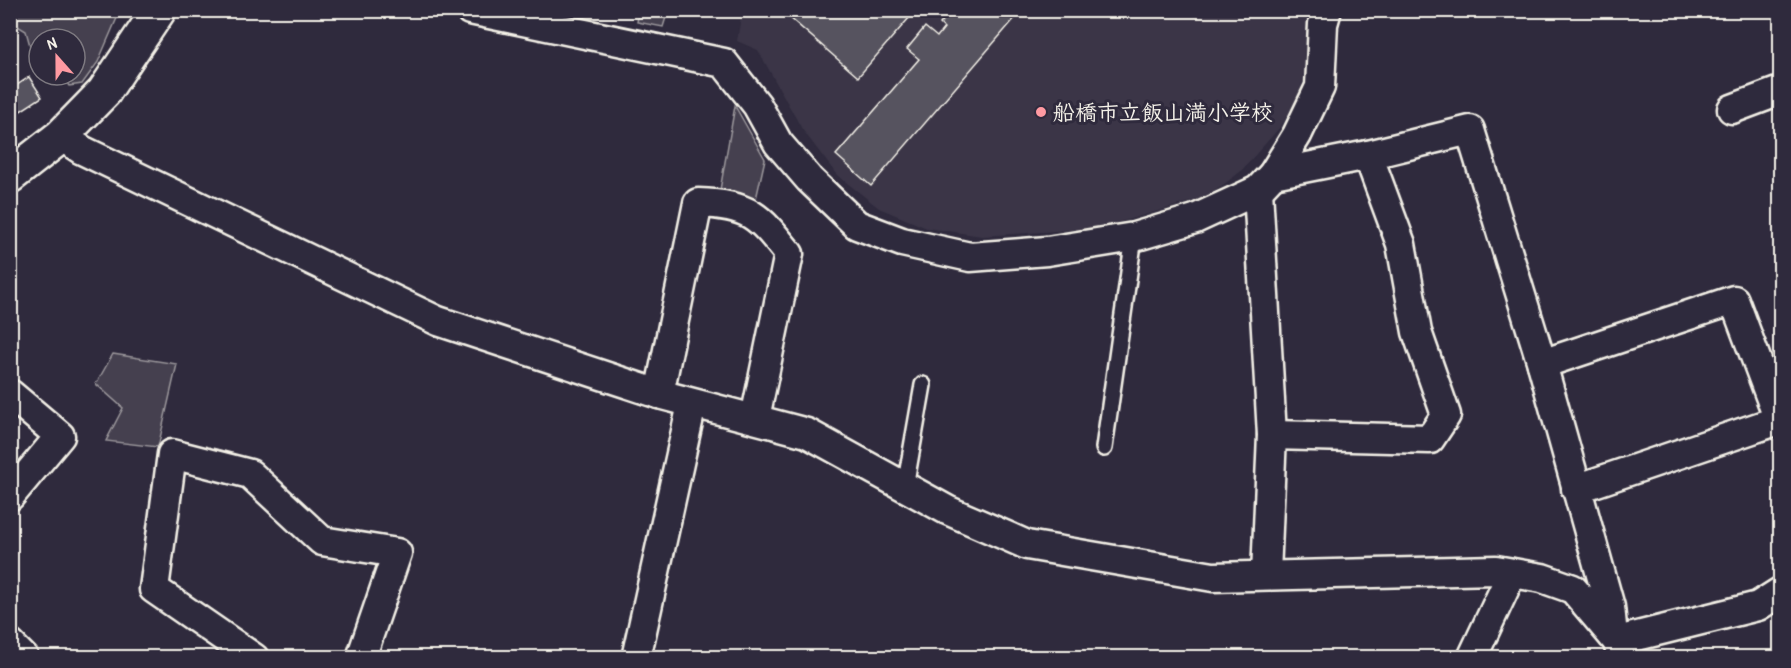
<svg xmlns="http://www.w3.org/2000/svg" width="1791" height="668" viewBox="0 0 1791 668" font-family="'Patrick Hand','Klee One',sans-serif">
	<rect width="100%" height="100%" fill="#2f2a3d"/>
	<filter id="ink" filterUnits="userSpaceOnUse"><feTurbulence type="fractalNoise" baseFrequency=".0167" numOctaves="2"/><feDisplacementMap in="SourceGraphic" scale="12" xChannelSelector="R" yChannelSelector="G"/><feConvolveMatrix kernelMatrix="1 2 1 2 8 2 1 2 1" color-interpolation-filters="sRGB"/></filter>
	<g filter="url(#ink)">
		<path fill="#3b3647" d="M742,11H1312L1306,67L1298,99L1281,126L1240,172L1207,197L1099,228L982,236L927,228L879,208L837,175L802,129L758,50L737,41Z"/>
		<g fill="#454050" stroke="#9c989c" stroke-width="1.5">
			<path d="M11,10H120V11L98,62L82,84L69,86L62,75H75V39H39V56L32,53L26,31L11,22Z"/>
			<path d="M639,11H668L663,27L637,22Z"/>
			<path d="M735,106L765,159L756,199L720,190Z"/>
			<path d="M113,354L177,364L158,447L106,441L123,408L96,384Z"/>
		</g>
		<g fill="#56525f" stroke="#f4f1e8" stroke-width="1.5">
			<path d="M792,10H916L858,77L788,16Z"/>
			<path d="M952,10L960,13L962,10H1022L871,186L836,155L919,59L907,49L925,27L937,37L944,28L940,24Z"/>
			<path d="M29,77L42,97L19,112L10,99V90Z"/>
		</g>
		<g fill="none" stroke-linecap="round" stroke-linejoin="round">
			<g stroke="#f4f1e8" stroke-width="20">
				<g id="service">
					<path d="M1104,448L1134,237"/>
					<path d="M905,487L923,385"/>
				</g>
			</g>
			<g stroke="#f4f1e8" stroke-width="33">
				<g id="minor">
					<path d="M470,10L724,63L757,105L778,143L809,179L857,225L902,242L970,257L1047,251L1134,237L1195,219L1258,190L1273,174L1297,135L1320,87L1323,24L1327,10"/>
					<path d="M1732,109L1780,91"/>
					<path d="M61,136L82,150L438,321L659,394L807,433L947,510L1027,545L1213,577L1496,570L1542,578L1573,589L1617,641L1623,658"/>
					<path d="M1273,174L1368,155L1470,130L1542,364L1610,607L1613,636"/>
					<path d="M1258,190L1272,435L1266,574"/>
					<path d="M1542,364L1734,300L1779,420L1576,489"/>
					<path d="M10,394L60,436L10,496"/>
					<path d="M659,394L698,203C750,205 758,215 789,254L755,418"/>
					<path d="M1272,435L1430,439L1446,415L1417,332L1401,244L1368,155"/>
					<path d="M1617,641L1758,606L1780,592"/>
					<path d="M10,644L24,658"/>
					<path d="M254,658L154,589L172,454L250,474L322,541L397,553L361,658"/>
					<path d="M636,658L692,404"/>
					<path d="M1472,658L1512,573"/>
				</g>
			</g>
			<g stroke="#f4f1e8" stroke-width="38">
				<path id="tertiary" d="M10,176L61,136L104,92L159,10"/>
			</g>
			<use href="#service" stroke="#2f2a3d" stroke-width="15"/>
			<use href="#minor" stroke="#2f2a3d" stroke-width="28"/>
			<use href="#tertiary" stroke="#2f2a3d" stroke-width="33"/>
		</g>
	</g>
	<circle fill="#ff9aa2" stroke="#2f2a3d" stroke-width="2" cx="1041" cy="112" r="6"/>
	<g text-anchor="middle" stroke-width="6" stroke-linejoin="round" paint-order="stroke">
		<g font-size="22" font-weight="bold" fill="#f4f1e8" stroke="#2f2a3d" text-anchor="start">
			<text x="1053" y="120">船橋市立飯山満小学校</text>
		</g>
	</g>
	<rect width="1791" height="668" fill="none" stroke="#2f2a3d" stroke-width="36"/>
	<rect x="18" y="18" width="1755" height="632" fill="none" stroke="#f4f1e8" stroke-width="2" filter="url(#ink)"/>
	<g transform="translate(57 57) rotate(339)"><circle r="28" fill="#2f2a3d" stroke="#7e7a81" stroke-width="1.5"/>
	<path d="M0-4.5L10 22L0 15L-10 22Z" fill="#ff9aa2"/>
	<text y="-9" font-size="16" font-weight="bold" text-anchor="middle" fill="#f4f1e8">N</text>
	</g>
</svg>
